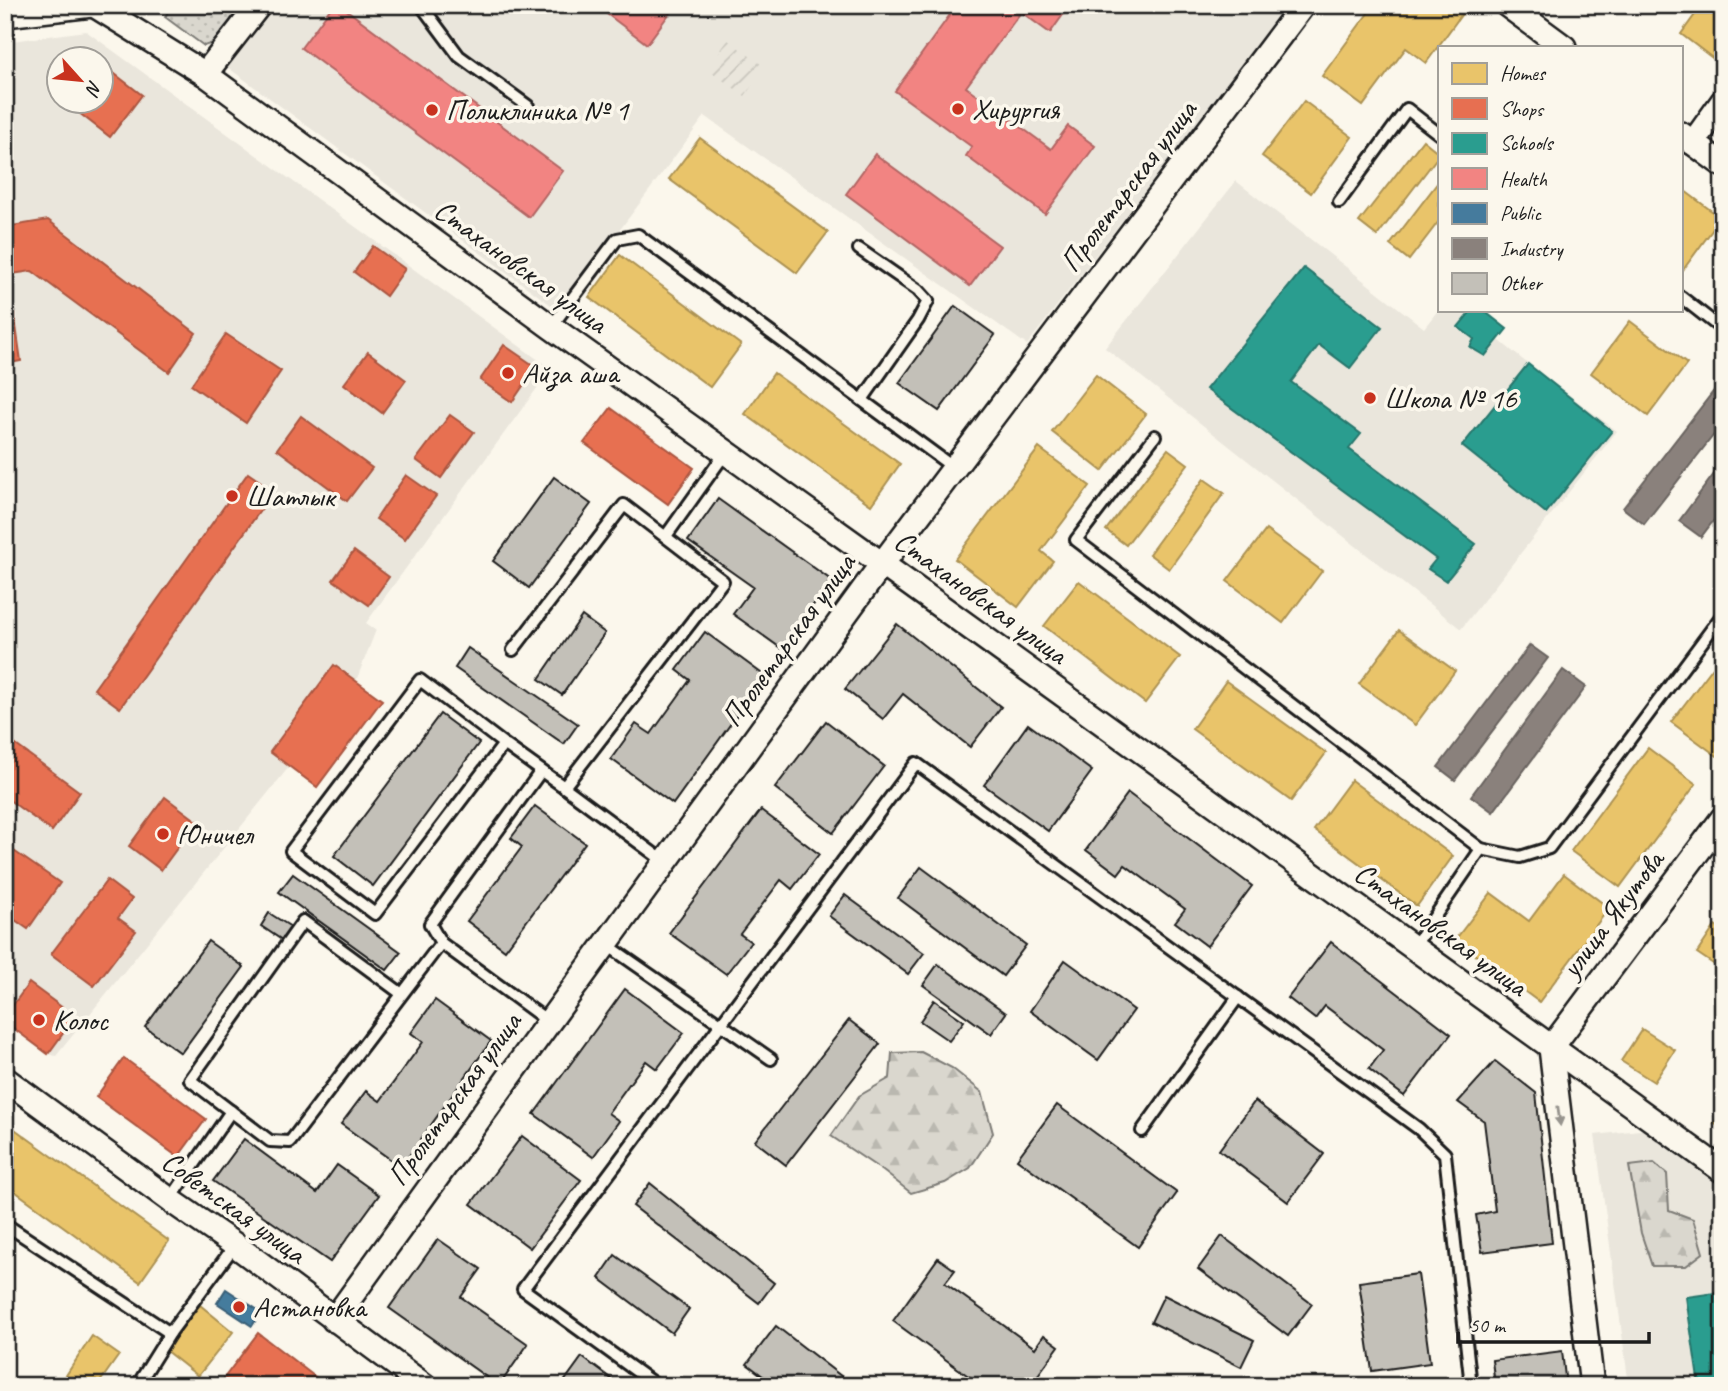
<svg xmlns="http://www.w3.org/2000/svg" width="1728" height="1391" viewBox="0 0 1728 1391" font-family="Caveat,sans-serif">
	<defs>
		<pattern id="industrial-furrows" width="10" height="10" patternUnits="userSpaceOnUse" patternTransform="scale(1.75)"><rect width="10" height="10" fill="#eae6dc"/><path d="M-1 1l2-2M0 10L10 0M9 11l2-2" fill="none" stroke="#c8c5bc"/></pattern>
		<pattern id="grass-dots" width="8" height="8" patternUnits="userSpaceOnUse" patternTransform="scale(1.75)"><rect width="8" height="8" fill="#dad7ce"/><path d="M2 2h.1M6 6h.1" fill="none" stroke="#bab8b0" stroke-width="1.8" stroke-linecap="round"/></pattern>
		<pattern id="forest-firs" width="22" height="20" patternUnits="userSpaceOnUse" patternTransform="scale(1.75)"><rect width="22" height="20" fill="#dad7ce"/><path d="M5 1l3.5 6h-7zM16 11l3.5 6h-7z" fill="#bab8b0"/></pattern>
	</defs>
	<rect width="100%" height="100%" fill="#fbf7ec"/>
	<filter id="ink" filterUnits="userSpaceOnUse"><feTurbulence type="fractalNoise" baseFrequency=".0143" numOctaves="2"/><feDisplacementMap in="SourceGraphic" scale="14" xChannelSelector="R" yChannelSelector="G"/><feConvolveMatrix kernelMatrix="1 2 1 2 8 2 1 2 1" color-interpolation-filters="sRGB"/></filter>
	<g filter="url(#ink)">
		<g fill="#eae6dc" fill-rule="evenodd">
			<path d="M273,5H1287L1027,345L705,116L559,311L226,66Z"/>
			<path d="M86,31L551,369L366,623L376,630L356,681L382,700L317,787L289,767L56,1056L48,1054L5,1022V42ZM60,60H102V102H60Z"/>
			<path d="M1236,181L1424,328L1439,309L1462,310L1528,364L1617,431L1461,629L1105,348Z"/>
			<path d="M1649,1129L1723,1183V1386H1629L1595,1135Z"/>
		</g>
		<path fill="url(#industrial-furrows)" d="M728,40L765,67L745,96L707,69Z"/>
		<path fill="url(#grass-dots)" stroke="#7b7a75" stroke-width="2" d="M172,5H239L219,41L204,46L165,17Z"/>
		<g fill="url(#forest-firs)" stroke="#7b7a75" stroke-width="2">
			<path d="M921,1052L952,1068L982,1092L993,1133L970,1168L945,1183L911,1193L883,1171L831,1136L859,1096L890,1078L892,1053Z"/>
			<path d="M1654,1163L1667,1174L1669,1210L1693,1219L1703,1253L1686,1266H1652L1641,1233L1629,1166Z"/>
		</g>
		<g fill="#e9c46a" stroke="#ac9253" stroke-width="2">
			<path d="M1374,5H1456L1464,11L1426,63L1406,48L1363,106L1322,76Z"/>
			<path d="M1702,5H1723V57L1719,63L1681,34Z"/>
			<path d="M1304,101L1352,137L1311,193L1262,156Z"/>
			<path d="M700,138L828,232L797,273L669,179Z"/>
			<path d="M1423,140L1439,153V155L1377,236L1359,222Z"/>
			<path d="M1439,181V221L1409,260L1390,245Z"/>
			<path d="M1681,188L1721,218L1683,270L1681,269Z"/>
			<path d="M620,255L741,345L710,387L589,297Z"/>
			<path d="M1630,321L1687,364L1648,416L1591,373Z"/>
			<path d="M774,373L900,464L871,505L745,414Z"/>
			<path d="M1096,375L1146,414L1102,471L1052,432Z"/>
			<path d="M1039,448L1090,486L1041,551L1053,561L1018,607L955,559Z"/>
			<path d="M1168,449L1188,464L1126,545L1106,530Z"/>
			<path d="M1204,479L1224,493L1169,569L1149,554Z"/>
			<path d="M1266,530L1322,571L1283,623L1227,581Z"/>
			<path d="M1079,581L1180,657L1145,703L1044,626Z"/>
			<path d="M1399,630L1455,671L1415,725L1359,684Z"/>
			<path d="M1723,654V749L1717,756L1671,722Z"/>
			<path d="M1226,681L1326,753L1291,801L1192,729Z"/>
			<path d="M1648,748L1696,784L1620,887L1571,851Z"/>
			<path d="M1351,780L1453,856L1417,906L1314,830Z"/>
			<path d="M1564,874L1609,908L1539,1002L1455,940L1491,893L1529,921Z"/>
			<path d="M1715,926L1723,931L1722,970L1697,953Z"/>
			<path d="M1642,1029L1675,1050L1654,1082L1621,1061Z"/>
			<path d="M1723,1111V1130L1714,1123Z"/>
			<path d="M5,1122L169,1241L140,1282L5,1184Z"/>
			<path d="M200,1305L233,1332L198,1376L165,1350Z"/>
			<path d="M92,1336L119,1355L97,1386H59Z"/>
		</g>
		<g fill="#e76f51" stroke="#aa5641" stroke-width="2">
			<path d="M102,64L142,95L110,137L65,102H102Z"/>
			<path d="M48,220L196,333L169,372L32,271L5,275V227Z"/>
			<path d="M373,246L405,269L386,296L354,272Z"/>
			<path d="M14,312L21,361L5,364V313Z"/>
			<path d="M226,334L281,371L246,423L191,385Z"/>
			<path d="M504,345L536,367L512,402L480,380Z"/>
			<path d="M368,352L406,380L382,413L344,384Z"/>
			<path d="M611,408L694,468L668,504L584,443Z"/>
			<path d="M450,415L474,432L441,478L416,460Z"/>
			<path d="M301,416L372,468L347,501L277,449Z"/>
			<path d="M248,473L274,491L120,708L94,689Z"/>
			<path d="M406,475L436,496L405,539L376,519Z"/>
			<path d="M354,551L389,577L369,605L333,580Z"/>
			<path d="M334,665L382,700L317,787L270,752Z"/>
			<path d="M5,737L80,792L52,831L5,797Z"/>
			<path d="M165,797L197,821L161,870L129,846Z"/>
			<path d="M11,849L60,883L28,929L5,913V857Z"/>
			<path d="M107,880L132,899L118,918L136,931L94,986L51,954Z"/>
			<path d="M29,983L75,1017L48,1054L5,1022V1016Z"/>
			<path d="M124,1058L206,1119L178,1157L96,1097Z"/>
			<path d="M258,1333L327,1386H235L224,1378Z"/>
		</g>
		<g fill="#2a9d8f" stroke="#26766c" stroke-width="2">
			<path d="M1304,268L1382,327L1350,368L1319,345L1291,382L1361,434L1349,449L1476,544L1446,581L1428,569L1436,559L1206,389Z"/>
			<path d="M1472,310H1483L1507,329L1485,356L1470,347L1474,339L1458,327Z"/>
			<path d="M1528,364L1612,431L1546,513L1462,446Z"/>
			<path d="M1723,1292V1386H1699L1686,1297Z"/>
		</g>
		<g fill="#f28482" stroke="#b26563" stroke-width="2">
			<path d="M333,5H340L563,171L529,217L301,48Z"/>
			<path d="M595,5H675V6L647,44Z"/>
			<path d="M957,5H1070L1050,33L1021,12L966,87L1051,149L1068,126L1095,146L1045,214L966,156L972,147L895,91Z"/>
			<path d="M875,154L1000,246L970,286L846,194Z"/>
		</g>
		<path fill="#457b9d" stroke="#395e76" stroke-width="2" d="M226,1289L261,1312L252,1326L217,1303Z"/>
		<g fill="#8a817c" stroke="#69635f" stroke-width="2">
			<path d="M1723,379V423L1644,524L1623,508Z"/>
			<path d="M1723,462V508L1701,537L1679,521Z"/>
			<path d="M1530,645L1548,658L1455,780L1438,767Z"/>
			<path d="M1563,670L1586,687L1493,812L1471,796Z"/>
		</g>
		<g fill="#c3c0b8" stroke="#1c1c1c" stroke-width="2">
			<path d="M955,306L995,335L939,411L899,383Z"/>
			<path d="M554,477L591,504L529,588L493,561Z"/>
			<path d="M718,499L831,580L782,649L733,614L753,587L688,541Z"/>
			<path d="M582,616L605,633L562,695L539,679Z"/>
			<path d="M897,624L1001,707L970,747L903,694L883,719L845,689Z"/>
			<path d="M705,632L765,676L673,804L611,759L636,724L651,734L690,680L677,670Z"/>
			<path d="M468,648L578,724L564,744L455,668Z"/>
			<path d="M440,714L479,743L373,886L334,856Z"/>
			<path d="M826,721L884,766L833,833L775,788Z"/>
			<path d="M1028,724L1092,771L1048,831L984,785Z"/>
			<path d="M1128,793L1252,886L1207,946L1175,922L1185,909L1125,865L1118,874L1086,850Z"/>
			<path d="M535,806L585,843L505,950L467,921L522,847L511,838Z"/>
			<path d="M761,810L819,854L792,889L781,880L740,934L751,942L726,974L669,933Z"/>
			<path d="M921,867L1026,945L1003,976L898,898Z"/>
			<path d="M293,874L401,952L387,970L279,892Z"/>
			<path d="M845,895L924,953L908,974L829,916Z"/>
			<path d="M269,913L291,927L282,940L261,926Z"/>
			<path d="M208,941L244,967L181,1053L145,1027Z"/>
			<path d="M1331,942L1451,1034L1404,1096L1369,1069L1383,1050L1325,1006L1315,1019L1288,998Z"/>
			<path d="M1065,960L1134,1010L1098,1060L1030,1011Z"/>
			<path d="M938,964L1006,1013L991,1034L923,985Z"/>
			<path d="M625,989L684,1033L657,1069L646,1061L608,1113L619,1121L593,1157L534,1114Z"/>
			<path d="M435,1000L491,1041L401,1167L341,1124L366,1091L380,1101L423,1042L411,1033Z"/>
			<path d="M934,1000L964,1021L949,1041L920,1021Z"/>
			<path d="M849,1020L880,1044L786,1165L755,1141Z"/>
			<path d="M1495,1061L1536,1093L1552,1243L1482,1252L1476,1215L1495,1211L1484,1121L1458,1102Z"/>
			<path d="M1255,1101L1324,1154L1288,1202L1219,1150Z"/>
			<path d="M1057,1105L1177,1193L1138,1247L1017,1159Z"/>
			<path d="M522,1136L581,1180L530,1248L471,1204Z"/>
			<path d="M244,1139L317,1193L337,1165L379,1195L330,1262L213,1181Z"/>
			<path d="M650,1183L774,1283L759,1303L633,1206Z"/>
			<path d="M1222,1236L1312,1304L1288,1336L1198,1269Z"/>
			<path d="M438,1239L481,1269L461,1297L528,1344L499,1386L389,1308Z"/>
			<path d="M615,1255L689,1309L672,1333L599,1278Z"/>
			<path d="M938,1258L955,1270L945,1283L1035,1348L1044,1335L1059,1346L1030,1386H982L893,1321Z"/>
			<path d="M1418,1274L1430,1363L1372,1371L1359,1282Z"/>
			<path d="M1164,1295L1254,1340L1241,1367L1151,1322Z"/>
			<path d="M776,1326L846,1380L841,1386H776L747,1364Z"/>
			<path d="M1562,1351L1566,1386H1495L1492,1360Z"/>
			<path d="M582,1357L621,1386H561Z"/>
		</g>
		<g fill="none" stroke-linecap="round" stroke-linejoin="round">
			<g stroke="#1c1c1c" stroke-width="16">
				<g id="lane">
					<path d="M421,5L459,56L528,106"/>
					<path d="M1339,202L1407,109L1439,134"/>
					<path d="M859,249L918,290L928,301L918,320L862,400"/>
					<path d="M1681,297L1723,330"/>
					<path d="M551,327L617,239L638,235L954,468"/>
					<path d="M1155,436L1076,540L1481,849"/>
					<path d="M666,536L726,452"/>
					<path d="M513,650L624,505L723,581L564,787L665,862"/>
					<path d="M504,744L420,680L291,851L375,914L504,744L564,787"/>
					<path d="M441,943L430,924L541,771"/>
					<path d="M606,944L771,1059"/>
					<path d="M1413,948L1481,849L1520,857L1549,848L1723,614"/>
					<path d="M402,994L303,921L190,1080L270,1141L290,1142L441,943L549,1022"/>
					<path d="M1142,1131L1238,997"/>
					<path d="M170,1200L231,1111"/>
					<path d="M5,1224L170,1333L235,1245"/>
					<path d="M137,1386L170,1333"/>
					<path d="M657,1386L523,1289L916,763L1419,1129L1445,1154L1471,1386"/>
				</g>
			</g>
			<g stroke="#1c1c1c" stroke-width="28">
				<g id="street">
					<path d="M94,5L205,74L551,327L882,564L1723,1171"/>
					<path d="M1507,5L1564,47"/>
					<path d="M5,15L92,5"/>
					<path d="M205,74L259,5"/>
					<path d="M1681,134L1723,165"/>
					<path d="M1693,143L1723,101"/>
					<path d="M1551,1048L1592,1386"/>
					<path d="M1551,1048L1723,818"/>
					<path d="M5,1079L170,1200L235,1245L425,1386"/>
					<path d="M334,1320L549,1022L882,564L1303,5"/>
				</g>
			</g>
			<use href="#lane" stroke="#fbf7ec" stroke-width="10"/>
			<use href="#street" stroke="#fbf7ec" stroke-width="23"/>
		</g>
		<defs><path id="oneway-solid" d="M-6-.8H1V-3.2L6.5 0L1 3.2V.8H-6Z" transform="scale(1.75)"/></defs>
		<use fill="#97948e" href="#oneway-solid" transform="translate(1559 1116) rotate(83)"/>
	</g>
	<g fill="#c8321e" stroke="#fbf7ec" stroke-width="2.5">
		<circle cx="958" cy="109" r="7"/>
		<circle cx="432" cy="110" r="7"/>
		<circle cx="508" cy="373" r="7"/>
		<circle cx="1370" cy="398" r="7"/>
		<circle cx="232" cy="496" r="7"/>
		<circle cx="163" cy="834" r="7"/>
		<circle cx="39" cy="1020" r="7"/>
		<circle cx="239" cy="1307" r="7"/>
	</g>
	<g text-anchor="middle" stroke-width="7" stroke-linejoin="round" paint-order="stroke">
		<g font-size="30" fill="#1c1c1c" stroke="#fbf7ec" text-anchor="start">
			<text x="972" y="119">Хирургия</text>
			<text x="446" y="120">Поликлиника № 1</text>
			<text x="522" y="383">Айза аша</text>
			<text x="1384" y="408">Школа № 16</text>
			<text x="246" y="506">Шатлык</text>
			<text x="177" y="844">Юничел</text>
			<text x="53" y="1030">Колос</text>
			<text x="253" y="1317">Астановка</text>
		</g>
		<g font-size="30" fill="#1c1c1c" stroke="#fbf7ec">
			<text transform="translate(1128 186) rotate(-53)" y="10">Пролетарская улица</text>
			<text transform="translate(521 266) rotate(36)" y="10">Стахановская улица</text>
			<text transform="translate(981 597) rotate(36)" y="10">Стахановская улица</text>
			<text transform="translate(788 640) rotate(-54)" y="10">Пролетарская улица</text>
			<text transform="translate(1612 914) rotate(-53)" y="10">улица Якутова</text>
			<text transform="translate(1441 929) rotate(36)" y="10">Стахановская улица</text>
			<text transform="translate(454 1099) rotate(-54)" y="10">Пролетарская улица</text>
			<text transform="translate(234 1207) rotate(36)" y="10">Советская улица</text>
		</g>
	</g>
	<rect width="1728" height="1391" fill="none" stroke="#fbf7ec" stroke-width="28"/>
	<rect x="14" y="14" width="1700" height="1363" fill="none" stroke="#1c1c1c" stroke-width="2.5" filter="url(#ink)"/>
	<rect x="1438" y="46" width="245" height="266" fill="#fbf7ec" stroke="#a29f99" stroke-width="2"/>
	<rect x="1452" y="63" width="35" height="21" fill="#e9c46a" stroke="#a29f99" stroke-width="2"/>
	<text x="1500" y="80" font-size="21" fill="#1c1c1c">Homes</text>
	<rect x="1452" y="98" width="35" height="21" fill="#e76f51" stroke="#a29f99" stroke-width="2"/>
	<text x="1500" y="116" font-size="21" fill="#1c1c1c">Shops</text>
	<rect x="1452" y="133" width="35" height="21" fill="#2a9d8f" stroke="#a29f99" stroke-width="2"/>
	<text x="1500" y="150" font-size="21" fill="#1c1c1c">Schools</text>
	<rect x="1452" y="168" width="35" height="21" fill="#f28482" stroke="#a29f99" stroke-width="2"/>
	<text x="1500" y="186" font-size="21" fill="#1c1c1c">Health</text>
	<rect x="1452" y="203" width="35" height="21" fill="#457b9d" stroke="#a29f99" stroke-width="2"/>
	<text x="1500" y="220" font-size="21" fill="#1c1c1c">Public</text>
	<rect x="1452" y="238" width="35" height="21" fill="#8a817c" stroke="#a29f99" stroke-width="2"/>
	<text x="1500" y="256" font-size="21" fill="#1c1c1c">Industry</text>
	<rect x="1452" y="273" width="35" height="21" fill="#c3c0b8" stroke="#a29f99" stroke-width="2"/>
	<text x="1500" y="290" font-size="21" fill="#1c1c1c">Other</text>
	<g transform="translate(80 80) rotate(117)"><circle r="33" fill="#fbf7ec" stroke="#a29f99" stroke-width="2"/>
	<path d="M0-5L12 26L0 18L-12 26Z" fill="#c8321e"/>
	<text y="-10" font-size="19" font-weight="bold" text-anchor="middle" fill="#1c1c1c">N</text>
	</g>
	<path d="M1458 1332v10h191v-10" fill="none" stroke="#1c1c1c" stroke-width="3.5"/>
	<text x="1469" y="1332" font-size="21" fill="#1c1c1c" stroke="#fbf7ec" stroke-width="5" paint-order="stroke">50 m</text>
</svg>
